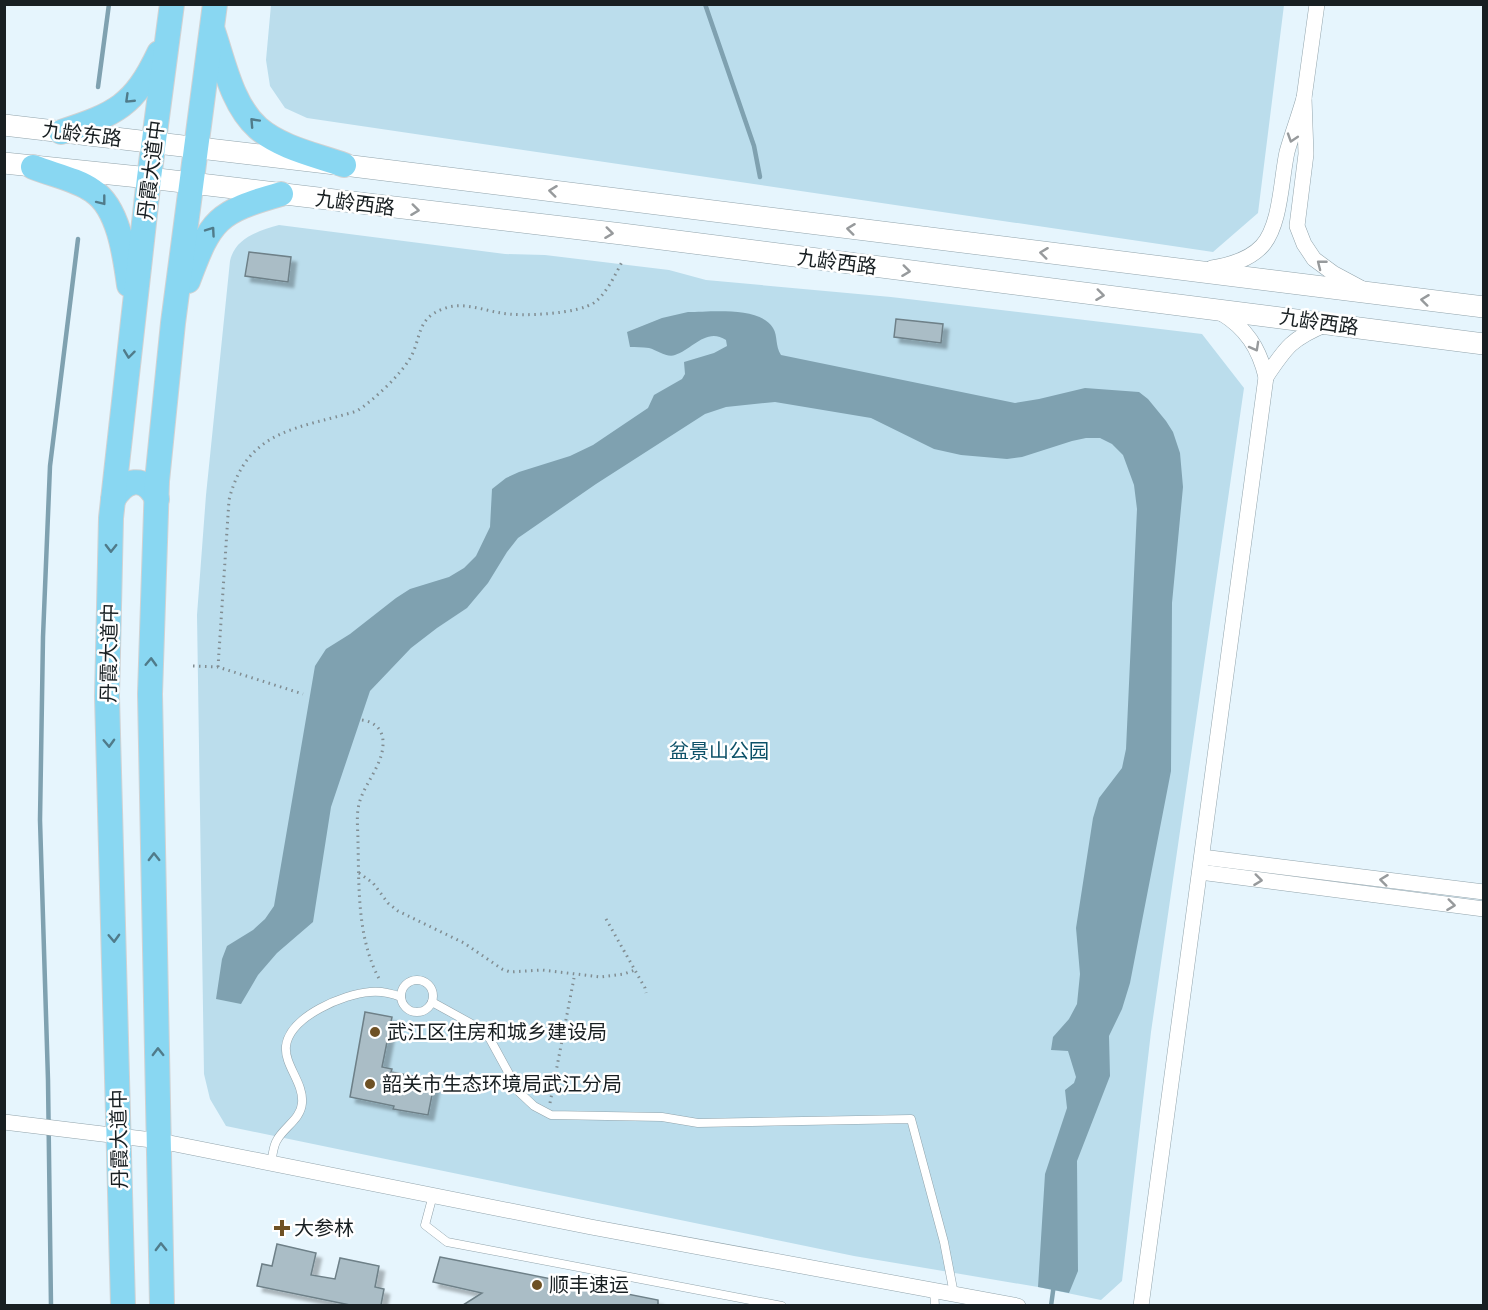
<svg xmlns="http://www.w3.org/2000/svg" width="1488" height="1310" viewBox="0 0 1488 1310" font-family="'Asap Condensed','Noto Sans SC',sans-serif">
	<defs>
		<filter id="shadow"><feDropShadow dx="5.5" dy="5.5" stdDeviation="1.5" flood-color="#0004"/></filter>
	</defs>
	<rect width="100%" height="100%" fill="#e6f5fd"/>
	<g fill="#bbddec">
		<path d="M271,5V4L1284,5L1258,213L1213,252L307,118L285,108L270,86L266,60Z"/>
		<path d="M279,225L505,254L545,255L669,270L706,280L891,297L1202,334L1244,388L1151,1032L1122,1281L1101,1300L1038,1287L854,1256L226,1126L210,1099L204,1074L197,615L206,495L230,261C235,238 258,231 279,225Z"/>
	</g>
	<path fill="#7fa1b0" d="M688,312C711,312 760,306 773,328C778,336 775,346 781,355L1015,403L1039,399L1085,388L1139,392L1148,399L1166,421L1173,432L1180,453L1183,487L1172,603L1171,771L1130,983L1122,1009L1109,1036L1110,1076L1077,1161L1078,1271L1069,1293L1038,1287L1045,1174L1067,1108L1065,1090L1074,1083L1076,1077L1068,1051L1051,1050L1053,1037L1069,1019L1077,1004L1080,974L1076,928L1093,818L1099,798L1122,768L1126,749L1137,509L1134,485L1123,455L1112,444L1100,438H1086L1072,441L1022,457L1007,459L961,455L934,449L871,418L775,402L726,407L705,414L596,484L518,538L507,552L488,583L467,608L437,628L411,648L370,691L331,807L313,922L277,953L258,975L241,1004L216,999L222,959L227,946L253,930L265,919L274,906L315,666L326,649L350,634L396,598L410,589L449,577L464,568L476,556L490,527L492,489L506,478L519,472L570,456L593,445L648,408L654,395L682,379L685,374L684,362L714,353L727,346L726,340C706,327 692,350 675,355C667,358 657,350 649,348C642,347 636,347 630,347L627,332L662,318Z"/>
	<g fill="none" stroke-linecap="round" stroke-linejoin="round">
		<g stroke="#7fa1b0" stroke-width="4.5">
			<path d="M705,4L754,146L760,177"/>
			<path d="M98,87L109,4"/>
			<path d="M51,1306L48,1080L40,820L43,637L50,466L78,239"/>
			<path d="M1051,1306L1054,1284"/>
		</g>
	</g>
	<g fill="#aabdc6" stroke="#6e8088" stroke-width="1.5" filter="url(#shadow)">
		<path d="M249,252L291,257L288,282L245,276Z"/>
		<path d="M896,319L943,324L941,343L894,337Z"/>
		<path d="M365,1012L392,1017L382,1067L392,1069L391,1072L435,1080L428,1115L393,1109L394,1106L350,1097Z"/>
		<path d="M277,1244L316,1253L311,1275L335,1279L340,1258L379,1266L375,1287L384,1289L381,1305H350L257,1286L262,1264L272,1266Z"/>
		<path d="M440,1257L658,1300V1305H463L482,1293L433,1282Z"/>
	</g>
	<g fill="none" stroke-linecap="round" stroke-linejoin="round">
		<g stroke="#92a4ac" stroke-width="9">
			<g id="lane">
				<circle cx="417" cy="996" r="16"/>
				<path d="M432,1002L481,1029L490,1039L519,1092L534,1106L551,1115L662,1117L698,1123L911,1119L944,1242L954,1294"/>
				<path d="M271,1162C273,1155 273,1146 277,1140C284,1127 301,1119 302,1103C304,1083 284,1065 286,1046C290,1016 344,994 370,992C381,991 391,993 401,997"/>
				<path d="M433,1195L425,1225L447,1242L782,1306"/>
				<path d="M934,1290L935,1306"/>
			</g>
		</g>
		<g stroke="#92a4ac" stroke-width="16">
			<g id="street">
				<path d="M1304,98L1317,4"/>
				<path d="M1212,268C1230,265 1249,260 1262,246C1281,225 1281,179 1287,152C1292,134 1299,116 1304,98L1306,154L1297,226L1304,244L1314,259L1333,273L1361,288"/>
				<path d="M1221,313C1246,328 1259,348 1266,377C1286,347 1292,338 1327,324"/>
				<path d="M1202,857L1484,892"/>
				<path d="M1200,872L1484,909"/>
				<path d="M4,1122L160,1141L591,1227L1018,1306"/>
				<path d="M1141,1306L1266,377"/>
			</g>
		</g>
		<g stroke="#92a4ac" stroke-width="22">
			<g id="secondary">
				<path d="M4,125L344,165L1484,307"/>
				<path d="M4,163L149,178L622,234L1484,344"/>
			</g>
		</g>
		<g stroke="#d1d2d3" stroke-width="26">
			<g id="primary">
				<path d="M213,31C224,63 232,105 258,128C281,148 316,155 344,165"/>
				<path d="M61,132C116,114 134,106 159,53"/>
				<path d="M33,167C53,175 76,179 93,191C119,208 125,256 129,285"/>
				<path d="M188,281C211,219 217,212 281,194"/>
				<path d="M113,500C125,479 144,474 157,499"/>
				<path d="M123,1306L107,696L111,518L149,178L172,4"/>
				<path d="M162,1306L150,694L157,481L173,323L215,4"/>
			</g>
		</g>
		<g stroke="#818d92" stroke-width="3" stroke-dasharray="1.5 4.5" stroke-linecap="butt">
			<path d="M193,666L218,667L303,694"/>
			<path d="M218,667L229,500C247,428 299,429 357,411C374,400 399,376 409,360C422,340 415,319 443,309C462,301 482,310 501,313C521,317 580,314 595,302C607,293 616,273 623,260"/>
			<path d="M362,720C375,722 384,730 383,745C382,766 364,784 359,804C356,816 358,830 358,841C359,888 357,941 381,982"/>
			<path d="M359,873L373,883L388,903L398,911L464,943L502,969L510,972L542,970L601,977L624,974L635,970"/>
			<path d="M606,919L645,988L646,993"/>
			<path d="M550,1103L574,978"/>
		</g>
		<use href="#lane" stroke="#fff" stroke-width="8"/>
		<use href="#street" stroke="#fff" stroke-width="15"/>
		<use href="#secondary" stroke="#fff" stroke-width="21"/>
		<use href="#primary" stroke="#89d7f2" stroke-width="24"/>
	</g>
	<defs><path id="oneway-chevron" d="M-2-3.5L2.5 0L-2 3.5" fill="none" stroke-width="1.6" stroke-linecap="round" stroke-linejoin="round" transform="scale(1.5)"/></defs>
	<g stroke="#507b8a">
		<use href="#oneway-chevron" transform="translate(129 99) rotate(136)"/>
		<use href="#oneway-chevron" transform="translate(254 122) rotate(-133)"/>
		<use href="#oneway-chevron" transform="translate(102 201) rotate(52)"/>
		<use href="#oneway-chevron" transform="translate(211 231) rotate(-55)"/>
		<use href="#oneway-chevron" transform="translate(129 354) rotate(97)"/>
		<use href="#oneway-chevron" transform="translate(111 548) rotate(91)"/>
		<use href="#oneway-chevron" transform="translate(151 662) rotate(-88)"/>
		<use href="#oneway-chevron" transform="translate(109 743) rotate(88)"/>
		<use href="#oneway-chevron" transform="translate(154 857) rotate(-91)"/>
		<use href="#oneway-chevron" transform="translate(114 938) rotate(88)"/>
		<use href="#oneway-chevron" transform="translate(158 1052) rotate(-91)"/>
		<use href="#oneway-chevron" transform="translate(161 1247) rotate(-91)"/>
	</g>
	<g stroke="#979a9c">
		<use href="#oneway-chevron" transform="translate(1292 138) rotate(108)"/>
		<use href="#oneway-chevron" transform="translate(553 191) rotate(-173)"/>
		<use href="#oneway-chevron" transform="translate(415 210) rotate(7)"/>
		<use href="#oneway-chevron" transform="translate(851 229) rotate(-173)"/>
		<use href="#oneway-chevron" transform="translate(609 233) rotate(7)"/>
		<use href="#oneway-chevron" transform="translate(1044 253) rotate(-173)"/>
		<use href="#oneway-chevron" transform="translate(1321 264) rotate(-142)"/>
		<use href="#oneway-chevron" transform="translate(906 271) rotate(7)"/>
		<use href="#oneway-chevron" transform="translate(1100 295) rotate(7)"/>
		<use href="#oneway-chevron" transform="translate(1425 300) rotate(-173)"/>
		<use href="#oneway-chevron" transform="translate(1255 347) rotate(61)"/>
		<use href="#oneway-chevron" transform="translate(1258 880) rotate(7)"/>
		<use href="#oneway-chevron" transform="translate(1384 880) rotate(-173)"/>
		<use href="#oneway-chevron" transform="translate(1451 905) rotate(7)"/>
	</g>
	<g fill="#6e5124" stroke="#fff" stroke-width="2">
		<circle cx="375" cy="1032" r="6"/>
		<circle cx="370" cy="1084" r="6"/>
		<path d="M279 1219h6v6h6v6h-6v6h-6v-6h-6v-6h6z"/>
		<circle cx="537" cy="1285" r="6"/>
	</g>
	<g text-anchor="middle" stroke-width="5" stroke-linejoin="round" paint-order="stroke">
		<g font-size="20" fill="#181f22" stroke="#fff">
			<text transform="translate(82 134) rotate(7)" y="7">九龄东路</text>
			<text transform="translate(151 170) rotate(-83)" y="7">丹霞大道中</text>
			<text transform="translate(355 203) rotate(7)" y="7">九龄西路</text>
			<text transform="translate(837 262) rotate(7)" y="7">九龄西路</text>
			<text transform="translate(1319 322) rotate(8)" y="7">九龄西路</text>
			<text transform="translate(109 653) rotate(-89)" y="7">丹霞大道中</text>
			<text transform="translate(119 1139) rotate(-91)" y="7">丹霞大道中</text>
		</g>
		<g font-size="20" fill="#0d5168" stroke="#fff">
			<text x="719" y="758">盆景山公园</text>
		</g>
		<g font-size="20" fill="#181f22" stroke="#fff" text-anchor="start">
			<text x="387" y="1039">武江区住房和城乡建设局</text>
			<text x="382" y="1091">韶关市生态环境局武江分局</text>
			<text x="294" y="1235">大参林</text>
			<text x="549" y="1292">顺丰速运</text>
		</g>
	</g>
	<rect width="1488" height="1310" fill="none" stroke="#181f22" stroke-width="12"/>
</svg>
